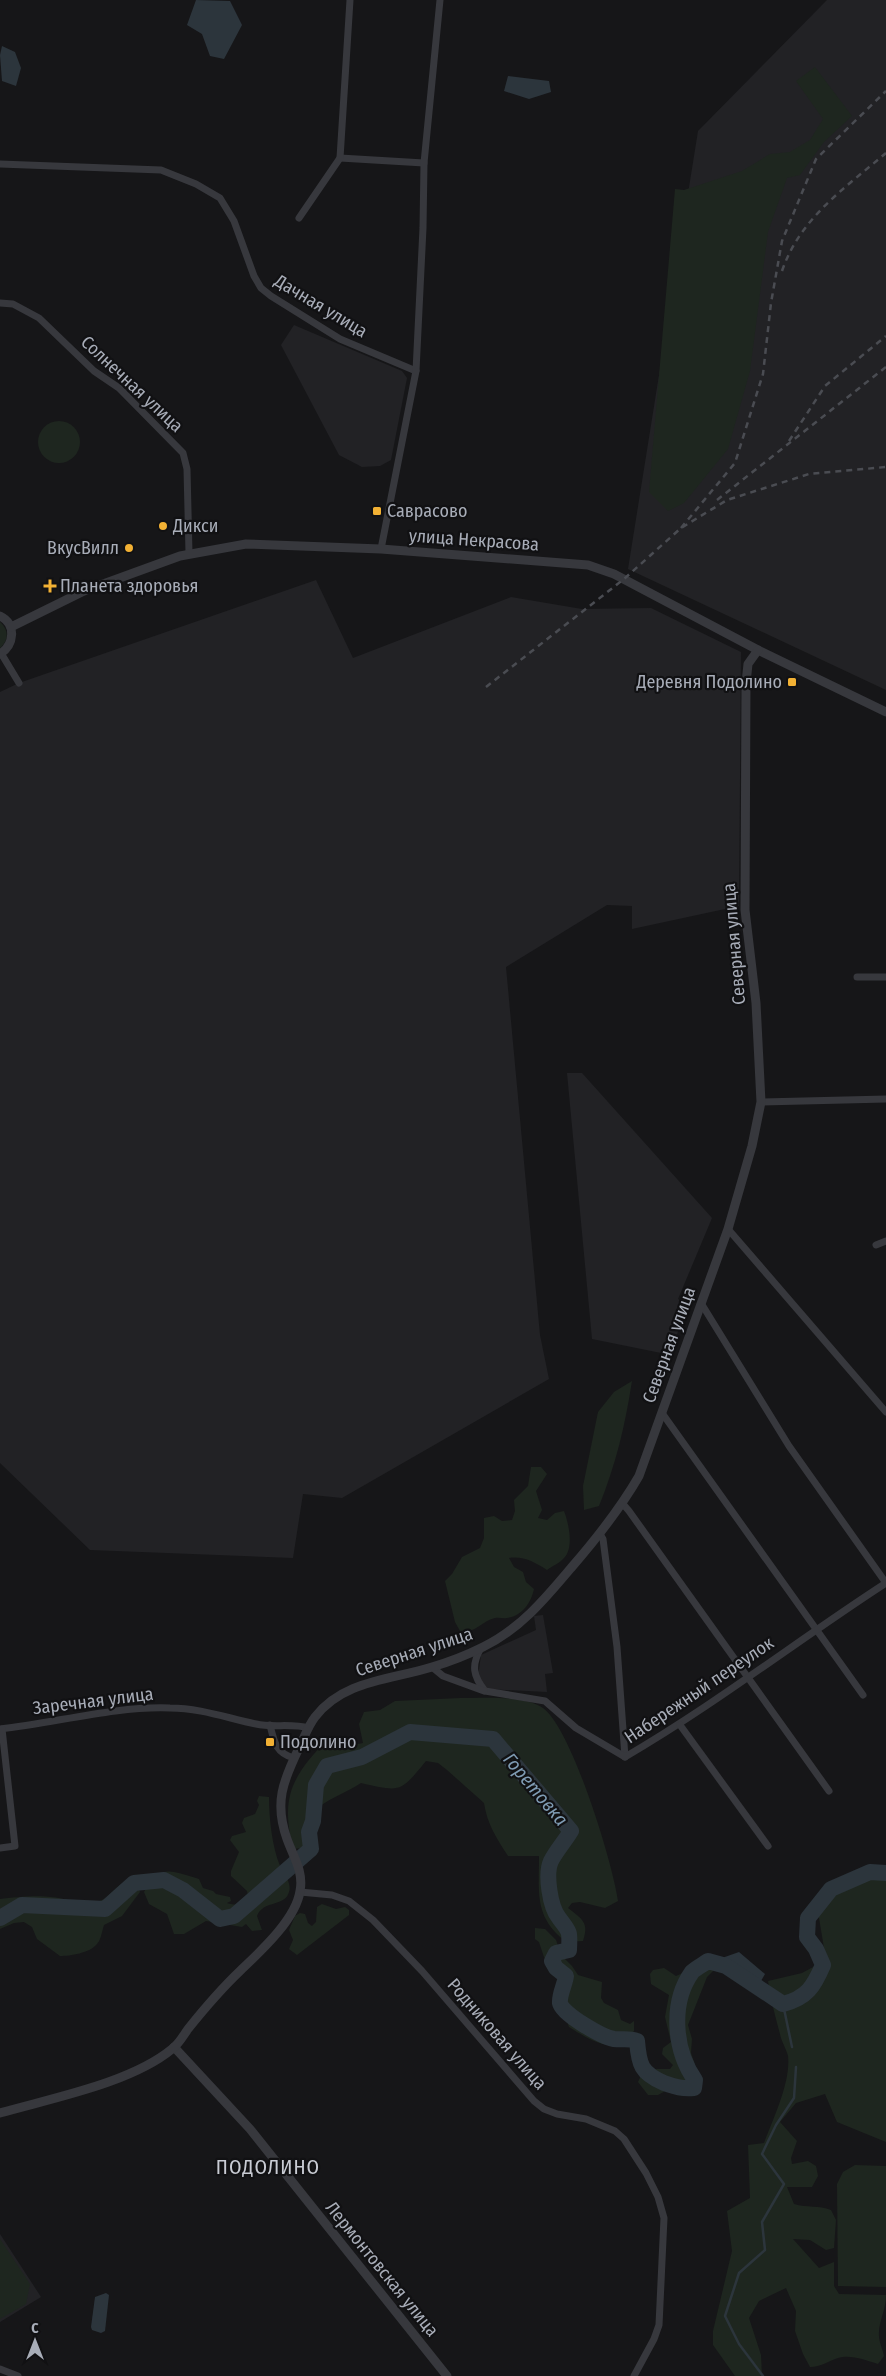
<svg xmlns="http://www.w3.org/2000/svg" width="886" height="2376" viewBox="0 0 886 2376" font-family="'Fira Sans Condensed',sans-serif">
	<rect width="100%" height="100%" fill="#161618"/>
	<g fill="#222225">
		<path d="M827,0H886V690L628,569L698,131Z"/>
		<path d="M294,325L402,371L407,378L391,460L380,466L362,467L339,455L281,345Z"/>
		<path d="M316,580L353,658L511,597L582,609L651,608L741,652L739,906L632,929V906L607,905L506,967L540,1335L549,1379L342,1498L303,1494L293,1558L90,1550L0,1463V692L19,683Z"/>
		<path d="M567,1073H582L712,1218L678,1299L686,1304L671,1355L592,1339Z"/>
		<path d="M543,1615L553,1673L545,1674L547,1692L487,1689L478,1677L481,1655L536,1630L534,1616Z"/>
		<path d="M0,2234L41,2297L0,2322Z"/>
	</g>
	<g fill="#1e261f">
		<path d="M815,67L852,116L824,142L800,175L787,178L768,232L750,371L728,449L684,503L668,511L649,492L675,189L684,190L742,171L770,154L790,152L810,140L823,119L796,81Z"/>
		<circle cx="59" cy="442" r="21"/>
		<path d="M0,622C9,630 9,640 0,648Z"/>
		<path d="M632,1381C625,1426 616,1464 599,1506L584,1510L583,1486L598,1412L614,1392Z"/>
		<path d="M531,1467H541L547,1474L536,1491L542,1510L538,1518L547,1520L555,1513L564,1511C569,1524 574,1548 564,1558C560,1563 552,1566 547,1570C534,1562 524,1556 509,1558L514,1567L523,1572L526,1582L534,1589C531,1603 522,1616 507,1618C503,1619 499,1617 495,1618C480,1622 477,1633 460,1631L455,1622L445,1581L452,1574L462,1557L480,1548L484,1538V1518L494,1516L502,1521L512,1520L515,1511L514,1500L528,1486Z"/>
		<path d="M461,1698C483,1698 525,1695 543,1708C572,1729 613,1864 618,1901L605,1908L580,1902L572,1903L568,1908C583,1920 589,1922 583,1941L566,1942C534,1917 539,1894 539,1856H508C497,1839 487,1824 484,1803L447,1770L438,1763L426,1761C400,1793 401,1792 361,1783C347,1792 332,1797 319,1807C319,1828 315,1832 303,1848L293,1849C281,1799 290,1778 326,1741C339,1740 351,1746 363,1743L359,1724L364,1712L380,1710L395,1701Z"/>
		<path d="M259,1796L269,1797C269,1818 272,1846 280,1866C284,1874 292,1883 289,1892C285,1907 263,1900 257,1916L262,1930L252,1931L246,1924L242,1927L206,1921L184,1934H174L167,1914L149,1904L144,1892C160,1862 173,1872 199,1879L203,1888L213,1891L216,1894L230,1897L231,1901L227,1903C236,1906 243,1905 248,1896L247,1891L231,1876V1871L239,1852L230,1840L232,1836L246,1832L242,1823L244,1818L255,1814L259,1805L257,1801Z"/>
		<path d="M886,1866V2142L837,2122L825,2094L796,2103L780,2122L797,2141L791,2158L792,2164L808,2161L816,2166L818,2176L812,2187H787L794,2204C807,2208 819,2205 831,2210L836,2220L834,2248L826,2250L810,2240L793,2239L819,2268L834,2262V2286L839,2294L886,2295C886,2311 878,2322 879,2336C879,2342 883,2350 884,2356L878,2364C866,2360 850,2354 838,2358C828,2361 821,2367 810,2367L803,2354L795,2331L796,2311L786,2288L759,2301L749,2318L761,2355L762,2376H735L713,2345V2331L732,2251L727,2211L750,2198L748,2145L764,2143C773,2119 791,2082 788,2056C787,2051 783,2044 781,2038C776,2019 771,2001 768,1981L802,1973L826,1960L817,1906C837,1887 860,1876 886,1866Z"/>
		<path d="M126,1881L137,1882L140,1892L122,1916L104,1925C102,1931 101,1940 97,1944C90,1953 70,1956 60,1956L37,1939L32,1927L24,1922L14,1923L0,1929V1899C14,1897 38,1895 51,1897C68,1898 84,1908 102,1900C109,1897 116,1886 126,1881Z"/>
		<path d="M322,1904L336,1909L345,1907L349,1910V1915L297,1955L289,1949L293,1940L289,1930L295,1916L300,1913L305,1914L308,1923L312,1926L316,1922L317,1907Z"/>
		<path d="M535,1928L545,1929L556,1940L561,1955L572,1966L578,1975L602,1982L601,1998L604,2003L618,2010L621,2020L630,2024L634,2021V2031C629,2034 626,2040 622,2043C606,2051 582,2035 569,2027L566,2018L555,2006L560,1986L554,1968L544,1957L539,1942L535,1939Z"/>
		<path d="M710,1961L715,1962L718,1966L707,1977L688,2025L692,2039L691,2053L702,2086L701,2091C688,2099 680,2090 667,2090L658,2095H648L638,2082L644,2069H670L673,2065L662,2054L663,2048L671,2042L665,2017L669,1995L651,1984L650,1974L653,1970L664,1968L676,1976Z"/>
		<path d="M855,2165L886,2166V2287L838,2286L837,2184L843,2172Z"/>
		<path d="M0,2239L30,2284L26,2304L0,2319Z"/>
	</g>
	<g fill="#2c353c">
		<path d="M196,0L230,1L242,25L224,59L210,56L202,34L187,25Z"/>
		<path d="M2,46L15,52L21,68L16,86L2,81L0,55Z"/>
		<path d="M508,76L549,81L551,92L529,99L504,91Z"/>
		<path d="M739,1952L765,1974L761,1981L748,1985L728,1974L721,1968L722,1958Z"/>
		<path d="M106,2293L109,2295L105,2331L101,2333L92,2330L91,2327L95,2297Z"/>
	</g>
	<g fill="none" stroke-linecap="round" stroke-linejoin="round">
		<g stroke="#2c353c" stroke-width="2.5">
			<path d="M783,2004L792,2047"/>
			<path d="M763,2376L739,2344L725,2316L739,2273L765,2250L762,2222L784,2184L762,2154L776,2125L794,2098L796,2067"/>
		</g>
		<path stroke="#2c353c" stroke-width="16" d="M0,1918L22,1905L105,1909L134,1883L164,1880L183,1890L220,1919L234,1916L311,1849L309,1832L313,1821L316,1785L327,1766L362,1757L410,1732L493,1739L571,1831C565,1841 556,1851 551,1861C545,1874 550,1907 559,1918C570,1933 570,1930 569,1950L556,1953L552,1961L556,1968L566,1976C565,1984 559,1995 560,2003C562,2014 602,2037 614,2039C622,2040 629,2038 637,2041C639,2065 641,2073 664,2083C676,2087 682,2089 694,2088L695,2080C674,2050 670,2003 692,1972C696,1968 704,1964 708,1961L726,1966L783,2004C807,1998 814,1986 823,1965L816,1949L807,1937L808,1918L831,1889L870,1872L886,1873"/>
		<g stroke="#37383d" stroke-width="7">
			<path d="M340,158L424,163"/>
			<path d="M0,164L161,170L196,184L220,198L234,221L254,276L261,288L271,296L340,339L416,371"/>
			<path d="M299,218L340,158L350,0"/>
			<path d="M0,303L13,304L39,318L94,371L119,388L183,453L187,469L189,553"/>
			<path d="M381,549L416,371L423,228L424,163L440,0"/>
			<path d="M1,653L19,683"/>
			<path d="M857,977H886"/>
			<path d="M761,1102L886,1099"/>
			<path d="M728,1229L886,1412"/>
			<path d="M876,1245L886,1241"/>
			<path d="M701,1303L789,1446L886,1583"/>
			<path d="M662,1413L863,1695"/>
			<path d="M623,1504L629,1511L829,1791"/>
			<path d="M600,1534L603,1539L617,1647L625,1757"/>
			<path d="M481,1648C471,1665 473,1676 485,1691L545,1701L576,1728L625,1757C716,1704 798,1640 886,1583"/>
			<path d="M432,1667L443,1676L484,1691"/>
			<path d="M270,1725C274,1742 276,1753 294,1758"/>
			<path d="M680,1725L768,1846"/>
			<path d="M0,1729C56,1723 113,1706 170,1708C200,1708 227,1718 256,1724C273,1728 291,1723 309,1728"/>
			<path d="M0,1848L15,1846L2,1729"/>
			<path d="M300,1892L332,1895L349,1901L373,1920L422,1971L534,2101L544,2109L557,2114L586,2119L615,2131L624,2139L646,2173L658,2197L664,2218L659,2325L654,2339L634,2376"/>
			<path d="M0,2369L18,2376"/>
		</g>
		<g stroke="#37383d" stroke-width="9">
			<path d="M0,616C17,624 14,645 0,654"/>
			<path d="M11,627L84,591L180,556L246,544L381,549L588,565L614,574L758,650L886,712"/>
			<path d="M174,2047L250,2129L447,2376"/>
			<path d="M0,2113C52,2098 131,2083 172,2049C179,2044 183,2036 188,2029C204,2009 222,1988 241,1970C261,1951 296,1919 300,1891C304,1872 293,1856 287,1839C274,1803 283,1781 299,1748C304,1738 308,1726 315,1717C343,1680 391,1680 432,1667C449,1662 467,1655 483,1647C520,1629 545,1599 571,1568C597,1538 620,1509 639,1476L728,1229L752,1146L761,1102L756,1003L745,910L746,683L748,664L758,650"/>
		</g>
		<g stroke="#4a4c52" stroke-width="2.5" stroke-dasharray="6 5" stroke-linecap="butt">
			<path d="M782,271C800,218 845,188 886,153"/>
			<path d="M789,441L825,386L886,336"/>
			<path d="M717,500L886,367"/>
			<path d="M681,528L735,463L763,374L771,303L782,241L816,159L886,91"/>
			<path d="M486,687L624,579L681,528L727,500L809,474L886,467"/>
		</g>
	</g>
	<g fill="#f2b134" stroke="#111113" stroke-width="2">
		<rect x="372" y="506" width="10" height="10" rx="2.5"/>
		<circle cx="163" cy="526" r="5"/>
		<circle cx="129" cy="548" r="5"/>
		<path d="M47.5 578.5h5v5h5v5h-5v5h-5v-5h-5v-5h5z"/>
		<rect x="787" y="677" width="10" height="10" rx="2.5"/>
		<rect x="265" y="1737" width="10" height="10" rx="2.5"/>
	</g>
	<g text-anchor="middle" stroke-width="4.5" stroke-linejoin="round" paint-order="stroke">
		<g font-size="18" fill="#a8adb8" stroke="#111113">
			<text transform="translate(321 306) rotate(31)" y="6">Дачная улица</text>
			<text transform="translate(132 384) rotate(43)" y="6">Солнечная улица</text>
			<text transform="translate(474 540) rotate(4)" y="6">улица Некрасова</text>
			<text transform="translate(734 944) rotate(-95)" y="6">Северная улица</text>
			<text transform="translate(669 1345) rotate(-70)" y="6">Северная улица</text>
			<text transform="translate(414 1652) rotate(-18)" y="6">Северная улица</text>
			<text transform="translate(699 1690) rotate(-34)" y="6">Набережный переулок</text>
			<text transform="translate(93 1701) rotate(-7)" y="6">Заречная улица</text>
			<text transform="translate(497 2034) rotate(49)" y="6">Родниковая улица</text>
			<text transform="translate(382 2269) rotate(51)" y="6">Лермонтовская улица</text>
		</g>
		<g font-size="18" fill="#a8adb8" stroke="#111113" text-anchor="start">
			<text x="387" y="517">Саврасово</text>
			<text x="173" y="532">Дикси</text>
			<text x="119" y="554" text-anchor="end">ВкусВилл</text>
			<text x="60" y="592">Планета здоровья</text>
			<text x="782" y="688" text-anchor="end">Деревня Подолино</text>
			<text x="280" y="1748">Подолино</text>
		</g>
		<g font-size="19" font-style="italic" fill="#7f9bb3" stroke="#111113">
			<text transform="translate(536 1789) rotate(50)" y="7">Горетовка</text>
		</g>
		<g font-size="20" letter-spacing="1" fill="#c9ccd4" stroke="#111113">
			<text x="268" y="2174">ПОДОЛИНО</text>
		</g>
	</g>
	<g transform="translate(35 2341)" stroke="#111113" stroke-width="4" paint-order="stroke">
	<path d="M0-4L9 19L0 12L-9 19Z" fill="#a8adb8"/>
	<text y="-8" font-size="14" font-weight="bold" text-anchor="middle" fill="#a8adb8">С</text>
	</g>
</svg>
